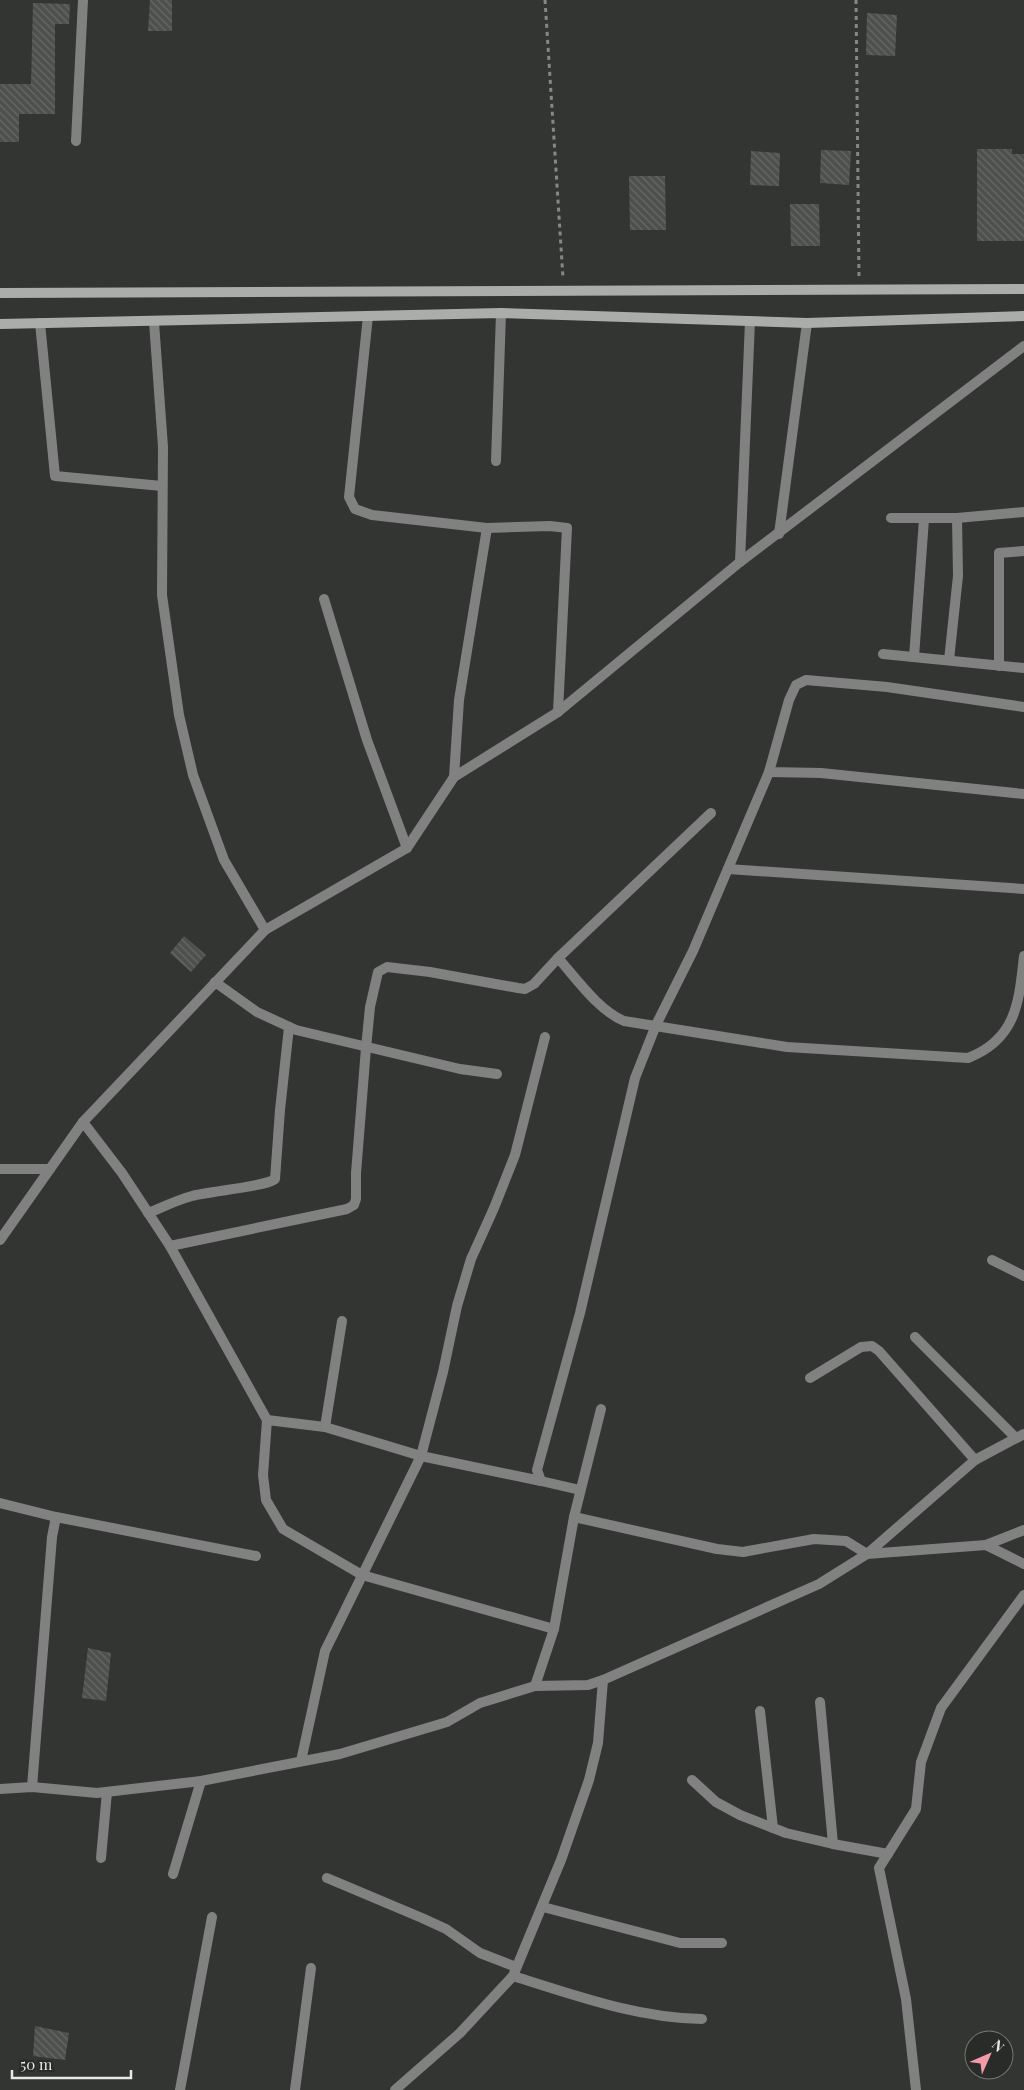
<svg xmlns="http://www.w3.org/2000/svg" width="1024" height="2090" viewBox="0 0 1024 2090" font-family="'Playfair Display',serif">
	<defs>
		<pattern id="building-back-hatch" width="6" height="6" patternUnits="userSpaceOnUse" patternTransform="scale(1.25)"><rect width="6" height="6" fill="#4d504d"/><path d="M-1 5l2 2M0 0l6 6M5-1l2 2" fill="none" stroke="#676967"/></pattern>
	</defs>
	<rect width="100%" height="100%" fill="#323532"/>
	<g fill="url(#building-back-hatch)">
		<path d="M150,0H172V31H148Z"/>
		<path d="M33,3L70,4L69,24H55V114H19V142H0V84H31Z"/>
		<path d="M867,13L897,15L895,56L866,55Z"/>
		<path d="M977,149H1012V154H1024V241H977Z"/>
		<path d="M821,150L851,151L849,185L820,183Z"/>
		<path d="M751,151L780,153L779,186L750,185Z"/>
		<path d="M629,176H665L666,230H630Z"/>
		<path d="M790,204H819L820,246H791Z"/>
		<path d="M184,936L206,955L191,972L170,953Z"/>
		<path d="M88,1648L111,1653L106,1701L82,1698Z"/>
		<path d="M35,2026L69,2033L65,2060L33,2056Z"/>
	</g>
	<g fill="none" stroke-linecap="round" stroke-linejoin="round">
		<g stroke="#868886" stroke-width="3" stroke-dasharray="4 4" stroke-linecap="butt">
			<path d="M545,0L563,278"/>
			<path d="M856,0L859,279"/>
		</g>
		<g stroke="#808180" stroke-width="10">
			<path d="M76,141L83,0"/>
			<path d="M368,316L349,497L355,509L372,515L487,528L550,526L567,528L558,712"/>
			<path d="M154,322L163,447L162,595L179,715L193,775L224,860L265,930"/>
			<path d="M40,323L55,476L162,486"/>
			<path d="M496,461L501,313"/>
			<path d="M891,518H957L1024,512"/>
			<path d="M779,534L807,323"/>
			<path d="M740,562L750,321"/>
			<path d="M324,599L367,740L407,848"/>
			<path d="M883,654L1024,668"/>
			<path d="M914,657L924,519"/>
			<path d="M949,660L958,576L957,518"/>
			<path d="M999,666V553L1024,551"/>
			<path d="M1024,707L887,687L806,680L796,685L789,700L769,772L821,773L1024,794"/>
			<path d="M454,777L459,700L487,528"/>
			<path d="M728,869L1024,889"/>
			<path d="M558,958C576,978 598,1010 624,1021L787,1047L968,1058C1017,1039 1019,1001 1024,956"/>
			<path d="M215,982L257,1012L296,1030L460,1069L497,1074"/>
			<path d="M83,1122L122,1173L170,1246L267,1420L263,1475L266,1500L283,1529L362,1575L554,1629"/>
			<path d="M0,1169H50"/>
			<path d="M148,1213C163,1207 177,1200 192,1196C210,1191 265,1187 275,1179L280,1110L289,1027"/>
			<path d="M0,1240L83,1122L265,930L407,848L454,777L558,712L740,562L1024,346"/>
			<path d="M170,1246L347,1209L354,1205L356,1199V1173L366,1048L370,1007L378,972L387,967L430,972L518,988L525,989L534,984L558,958L711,813"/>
			<path d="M992,1260L1024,1276"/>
			<path d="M915,1337L1016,1438"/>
			<path d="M810,1378L861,1347L872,1346L879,1351L975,1460"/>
			<path d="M267,1420L325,1427L421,1456L541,1481"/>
			<path d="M325,1427L342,1321"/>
			<path d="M580,1490L541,1481L537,1470L580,1313L635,1078L656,1025L693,951L769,772"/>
			<path d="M0,1503L56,1517"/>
			<path d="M574,1517L717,1549L743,1552L814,1539L846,1541L867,1554L986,1545L1024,1564"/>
			<path d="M986,1545L1024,1530"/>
			<path d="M535,1686L554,1629L574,1517L601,1409"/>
			<path d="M820,1702L833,1844"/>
			<path d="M760,1711L773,1828"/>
			<path d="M301,1761L325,1651L421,1456L443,1372L457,1306L471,1259L494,1208L515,1155L545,1037"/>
			<path d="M692,1780L716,1802L740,1815L786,1833L833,1844L888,1854"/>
			<path d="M32,1787L52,1537L56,1517L256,1556"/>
			<path d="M101,1858L107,1792"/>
			<path d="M173,1874L201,1781"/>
			<path d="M327,1878L422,1918L446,1929L480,1953L516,1967"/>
			<path d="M543,1907L680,1943H722"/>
			<path d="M513,1976C574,1995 637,2018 702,2019"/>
			<path d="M180,2090L212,1917"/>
			<path d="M295,2090L311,1968"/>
			<path d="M395,2090L460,2033L513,1976L561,1860L589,1780L598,1743L603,1680"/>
			<path d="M916,2090L906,1999L879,1868L916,1809L921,1762L941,1708L1024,1595"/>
		</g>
		<path stroke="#808180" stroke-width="10" d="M0,1789L32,1787L97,1793L201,1781L340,1754L447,1722L480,1703L535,1686L588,1685L603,1680L819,1584L867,1554L975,1460L1024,1434"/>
		<g stroke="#abadab" stroke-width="10">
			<path d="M0,293L1024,289"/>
			<path d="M0,324L501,313L807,323L1024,316"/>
		</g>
	</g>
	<g transform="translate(989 2055) rotate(45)"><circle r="24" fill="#282b28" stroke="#747774"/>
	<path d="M0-4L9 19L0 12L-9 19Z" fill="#f39aa9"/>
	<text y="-8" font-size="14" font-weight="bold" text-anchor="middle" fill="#e7e9e7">N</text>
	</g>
	<path d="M12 2070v8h119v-8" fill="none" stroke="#e7e9e7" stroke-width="2.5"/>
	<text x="20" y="2070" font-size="15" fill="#e7e9e7" stroke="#282b28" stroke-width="4" paint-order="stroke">50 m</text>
</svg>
